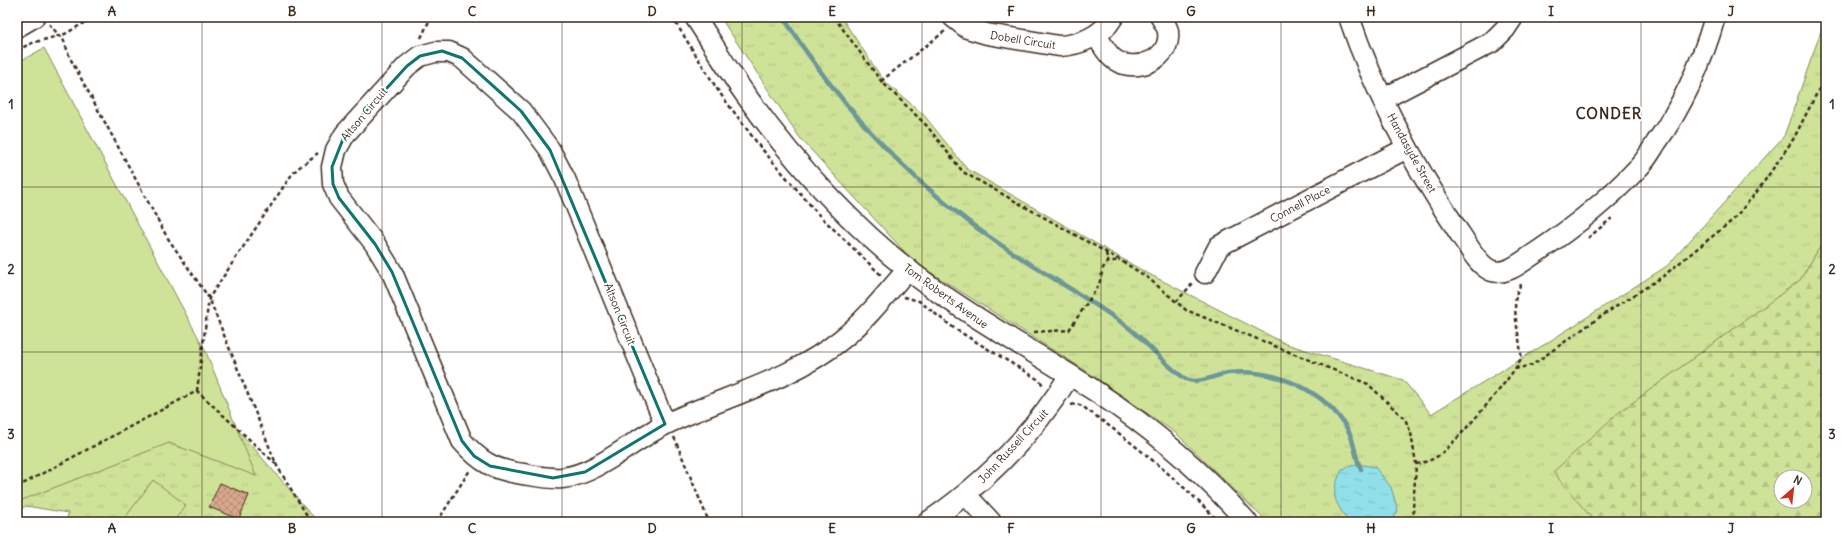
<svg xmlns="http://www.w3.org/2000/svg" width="1843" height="539" viewBox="0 0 1843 539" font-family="Delius,sans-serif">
	<defs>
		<pattern id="grass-tufts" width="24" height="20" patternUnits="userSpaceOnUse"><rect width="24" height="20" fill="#cfe398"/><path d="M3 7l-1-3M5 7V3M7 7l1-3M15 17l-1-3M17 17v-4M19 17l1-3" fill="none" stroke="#b3c383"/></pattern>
		<pattern id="forest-firs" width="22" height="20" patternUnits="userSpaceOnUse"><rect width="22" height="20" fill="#cfe398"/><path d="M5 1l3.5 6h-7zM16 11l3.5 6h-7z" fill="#b3c383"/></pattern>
		<pattern id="water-ripples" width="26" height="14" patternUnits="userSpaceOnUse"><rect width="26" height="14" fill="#8fe0e9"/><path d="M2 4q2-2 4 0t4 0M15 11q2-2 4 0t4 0" fill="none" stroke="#7cc0c7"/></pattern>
		<pattern id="building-cross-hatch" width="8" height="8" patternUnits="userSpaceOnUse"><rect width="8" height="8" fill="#d9a88c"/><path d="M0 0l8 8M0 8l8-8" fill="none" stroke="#b18972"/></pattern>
	</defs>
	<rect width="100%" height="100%" fill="#fff"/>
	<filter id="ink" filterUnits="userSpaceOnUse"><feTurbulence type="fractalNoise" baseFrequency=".025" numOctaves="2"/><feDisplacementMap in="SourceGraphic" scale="8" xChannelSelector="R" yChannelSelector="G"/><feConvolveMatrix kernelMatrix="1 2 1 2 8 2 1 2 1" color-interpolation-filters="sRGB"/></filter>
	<g filter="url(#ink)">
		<g fill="url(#grass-tufts)" stroke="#85865b" fill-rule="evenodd">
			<path d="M720,17H841L884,81L923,114L967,169L1145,272L1286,344L1403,380L1431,414L1542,346L1667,266L1784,136L1826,17V522H1267L1177,434L1083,369L914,262L800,138ZM1781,477H1805V501H1781Z"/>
			<path d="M203,390L318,522H67L68,513L26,506L17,511V482Z"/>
		</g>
		<path fill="url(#forest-firs)" stroke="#85865b" fill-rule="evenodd" d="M1826,237V522H1595L1553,472L1617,414L1800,280ZM1781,477H1805V501H1781Z"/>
		<g fill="#cfe398" stroke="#85865b">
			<path d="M44,48L206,352L256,476L169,443L17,502V63Z"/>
			<path d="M153,480L186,505L173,522H122Z"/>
		</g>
		<path fill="url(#water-ripples)" stroke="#6d9798" d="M1358,464L1375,467L1391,487L1398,511L1392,521L1348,522C1333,497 1330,496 1342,469Z"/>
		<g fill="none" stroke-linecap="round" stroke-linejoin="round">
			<path stroke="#6d9798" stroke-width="4.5" d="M783,17C833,96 898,169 973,225C1021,262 1076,289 1125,325C1143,338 1157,356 1174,370C1178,373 1182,377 1186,379C1198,385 1215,375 1228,373C1274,368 1327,390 1349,432C1355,444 1355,458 1361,469"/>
		</g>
		<path fill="url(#building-cross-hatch)" stroke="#3b2a1e" d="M220,483L249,495L239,519L209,507Z"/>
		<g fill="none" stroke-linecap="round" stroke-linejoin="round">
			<g stroke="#3b2a1e" stroke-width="23">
				<g id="minor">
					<path d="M695,17C712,42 727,69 745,94C796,166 862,238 934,289C987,327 1044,357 1098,393C1153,429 1204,473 1247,522"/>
					<path d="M953,17L967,28L987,34L1059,46C1080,45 1102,36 1113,17"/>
					<path d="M1349,17C1375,94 1415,167 1460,234C1468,245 1476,262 1488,269C1504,279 1524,260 1537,252C1574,227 1609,199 1639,167C1646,160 1651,151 1656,143C1684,104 1702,62 1715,17"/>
					<path d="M17,27L34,17"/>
					<path d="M1096,35C1101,42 1107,55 1115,60C1136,74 1172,59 1168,31C1167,27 1163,21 1161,17"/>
					<path d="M1383,99L1492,42L1505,29L1513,17"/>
					<path d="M1205,273L1219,246L1407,148"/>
					<path d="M665,424L565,179L550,150L521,111L462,58L449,52H435L420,56L407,66L345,134L336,150L332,167L333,184L339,198L375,244L392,272L462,441C481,463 495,470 523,474C536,476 549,479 562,478C598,474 634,439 666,424C724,396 791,381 842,339C867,319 887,293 908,269"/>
					<path d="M966,495L991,522"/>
					<path d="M928,522C985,483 1034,433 1070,375"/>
				</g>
			</g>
			<g stroke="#3b2a1e" stroke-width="2.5" stroke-dasharray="4 3" stroke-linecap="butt">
				<path d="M672,17L719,92L761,148L819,215L881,275"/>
				<path d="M834,17L881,81L927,126L963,172L1120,260L1147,277L1186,310L1368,384L1405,419L1411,433L1416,464L1413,509L1415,522"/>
				<path d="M49,24L64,41L70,58L167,237L209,298L277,466L311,522"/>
				<path d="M421,38L431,17"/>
				<path d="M17,50L32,43L65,34L94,17"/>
				<path d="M881,81L945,31"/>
				<path d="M1588,238L1612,218"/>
				<path d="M1106,253L1108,262"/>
				<path d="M904,297L919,301L955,329L1039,380L1043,385"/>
				<path d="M1176,302L1193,283"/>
				<path d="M1034,332L1069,330L1099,285L1103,268L1108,262L1120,260"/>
				<path d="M1515,369L1532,365L1597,319L1662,277L1734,219L1759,189L1794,138L1821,85L1826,69"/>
				<path d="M197,391L209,298L290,177L297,169L318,153"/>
				<path d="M1071,405L1076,404L1082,406C1132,442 1177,478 1219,522"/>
				<path d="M674,437L709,522"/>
				<path d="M1416,464C1426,462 1433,460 1441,454C1454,444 1518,371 1521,358C1522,354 1520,349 1520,346C1518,330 1509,295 1522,284"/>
				<path d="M17,487L197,391L276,464"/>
				<path d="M437,522L470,470"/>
			</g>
			<use href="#minor" stroke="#fff" stroke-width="20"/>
		</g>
	</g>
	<path fill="none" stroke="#0f766e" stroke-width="3" stroke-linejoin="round" d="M442,51L462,58L521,111L550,150L665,424L585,472L553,478L490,466L474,456L462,441L392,272L375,244L339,198L333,184L332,167L345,134L407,66L420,56Z"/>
	<path fill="none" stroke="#3b2a1e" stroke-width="1" stroke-opacity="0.55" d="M202,17V522M382,17V522M562,17V522M742,17V522M922,17V522M1101,17V522M1281,17V522M1461,17V522M1641,17V522M17,187H1826M17,352H1826"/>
	<g text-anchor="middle" stroke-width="4" stroke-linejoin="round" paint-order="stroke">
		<g font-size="11" fill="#3b2a1e" stroke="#fff">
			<text transform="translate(1023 40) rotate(9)" y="4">Dobell Circuit</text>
			<text transform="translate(364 114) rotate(-50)" y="4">Altson Circuit</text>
			<text transform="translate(1412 153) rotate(61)" y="4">Handasyde Street</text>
			<text transform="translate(1300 204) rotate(-28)" y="4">Connell Place</text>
			<text transform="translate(946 296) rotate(36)" y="4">Tom Roberts Avenue</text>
			<text transform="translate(620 314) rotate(68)" y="4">Altson Circuit</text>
			<text transform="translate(1013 446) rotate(-47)" y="4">John Russell Circuit</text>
		</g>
		<g font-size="15" font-weight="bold" letter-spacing="1" fill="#3b2a1e" stroke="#fff">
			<text x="1609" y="119">CONDER</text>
		</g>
	</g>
	<rect width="1843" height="539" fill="none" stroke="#fff" stroke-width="44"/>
	<g transform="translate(1793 489) rotate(28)"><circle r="19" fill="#ffffff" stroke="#b1aaa5"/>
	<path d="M0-3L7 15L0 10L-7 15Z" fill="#c8321e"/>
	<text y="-6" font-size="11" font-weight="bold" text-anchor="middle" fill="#3b2a1e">N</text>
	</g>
	<rect x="22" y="22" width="1799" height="495" fill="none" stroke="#3b2a1e" stroke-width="1.5"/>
	<g font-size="13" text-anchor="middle" font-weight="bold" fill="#3b2a1e">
		<text x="112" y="16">A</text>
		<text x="292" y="16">B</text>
		<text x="472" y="16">C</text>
		<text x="652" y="16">D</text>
		<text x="832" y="16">E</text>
		<text x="1011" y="16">F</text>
		<text x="1191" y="16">G</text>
		<text x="1371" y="16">H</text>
		<text x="1551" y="16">I</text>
		<text x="1731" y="16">J</text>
		<text x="11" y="109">1</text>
		<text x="1832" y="109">1</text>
		<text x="11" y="274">2</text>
		<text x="1832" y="274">2</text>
		<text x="11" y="439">3</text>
		<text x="1832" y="439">3</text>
		<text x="112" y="533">A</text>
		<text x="292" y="533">B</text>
		<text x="472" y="533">C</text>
		<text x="652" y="533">D</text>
		<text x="832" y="533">E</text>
		<text x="1011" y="533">F</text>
		<text x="1191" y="533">G</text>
		<text x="1371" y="533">H</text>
		<text x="1551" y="533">I</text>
		<text x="1731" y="533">J</text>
	</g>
</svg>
